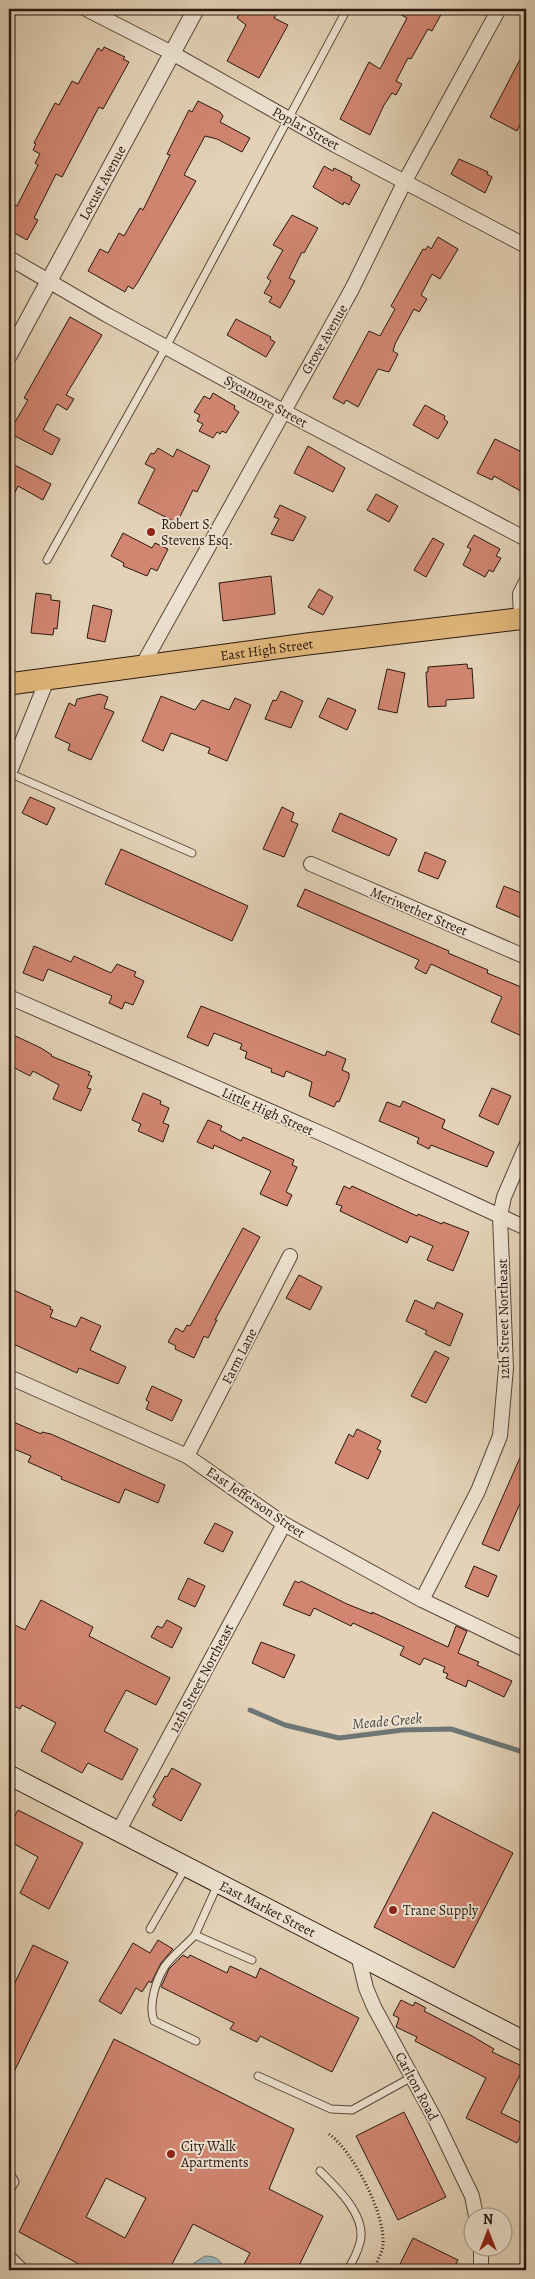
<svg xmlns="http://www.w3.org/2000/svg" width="535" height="2279" viewBox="0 0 535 2279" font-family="Alegreya,serif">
	<rect width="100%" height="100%" fill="#e3d2b7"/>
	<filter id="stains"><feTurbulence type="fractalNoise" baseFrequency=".004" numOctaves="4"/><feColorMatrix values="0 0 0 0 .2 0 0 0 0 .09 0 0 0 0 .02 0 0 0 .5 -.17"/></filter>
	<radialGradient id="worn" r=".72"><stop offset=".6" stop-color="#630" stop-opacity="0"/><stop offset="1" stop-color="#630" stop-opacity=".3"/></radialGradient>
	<path fill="#99b5b8" stroke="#6d7674" d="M205,2256C217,2256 220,2260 225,2270H192L194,2263Z"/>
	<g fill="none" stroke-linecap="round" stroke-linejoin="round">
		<path stroke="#6d7674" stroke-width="5" d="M250,1710L285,1725L339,1738L403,1730L451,1729L526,1753"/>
	</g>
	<g fill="#d28672" stroke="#2a170f" fill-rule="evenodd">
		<path d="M242,9H280L274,18L288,25L259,78L227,61L246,25L237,18Z"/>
		<path d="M390,9H444L432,31L428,29L411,59L408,58L396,81L402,84L396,95L392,93L384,105L370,135L340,119L369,62L380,69L407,18Z"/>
		<path d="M104,47L125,57L123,59L129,62L103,109L99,107L62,177L56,174L34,218L38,220L27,240L9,230V213L13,204L17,206L38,165L35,163L40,154L33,150L36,144L34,143L55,103L59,105L72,81L78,84L98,48L102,51Z"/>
		<path d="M526,48V112L517,131L490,117Z"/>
		<path d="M198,101L220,112L223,116L220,122L250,138L242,152L217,139L205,136L184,175L196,181L138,282L133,289L128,286L125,292L88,271L100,249L108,253L119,233L124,236L140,208L143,210L170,155L167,154L189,110L192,112Z"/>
		<path d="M459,159L488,172L487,174L492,177L485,193L451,174Z"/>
		<path d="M324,166L333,171L334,168L352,177L351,180L360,185L349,205L344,202L343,205L313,187Z"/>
		<path d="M292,215L318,228L304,253L302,252L289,278L295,281L280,308L269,302L272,297L264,293L271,281L267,278L283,250L273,245Z"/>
		<path d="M438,237L458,249L440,279L432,274L421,295L427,299L419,312L414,309L395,344L393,351L398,354L389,372L378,369L358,407L346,400L344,404L333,398L369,331L380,336L395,309L391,306L423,249L425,250L428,246L431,249Z"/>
		<path d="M70,317L102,335L66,395L74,399L67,410L57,404L43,430L60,439L52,455L9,433V427L11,422H15L28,400L24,398Z"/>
		<path d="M236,319L271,337L270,339L275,342L266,357L227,335Z"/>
		<path d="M213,393L235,406L234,409L239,412L226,433L222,431L220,434L217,432L213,438L199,431L203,424L197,421L200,415L194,412L204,396L210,399Z"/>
		<path d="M425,405L445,416L444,419L448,422L438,439L413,425Z"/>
		<path d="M495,439L526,454V494L494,476L492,480L477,473Z"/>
		<path d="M308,446L345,468L333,492L294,473Z"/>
		<path d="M158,448L173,457L177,449L210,466L197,492L193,490L177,523L138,503L155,469L145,464L151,453L154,454Z"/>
		<path d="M9,462L51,484L43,500L18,486L9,505Z"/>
		<path d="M376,494L398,506L389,522L367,510Z"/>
		<path d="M280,505L306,517L293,541L271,534L279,519L274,517Z"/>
		<path d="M123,533L152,548L155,543L168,549L157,571L151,568L147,576L123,566L124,563L111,556Z"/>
		<path d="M474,535L500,549L496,556L501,558L493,572L489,570L485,577L463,565L471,549L467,547Z"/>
		<path d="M433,538L444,544L426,577L414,570Z"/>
		<path d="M271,576L275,614L223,621L219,583Z"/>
		<path d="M319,589L333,597L323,615L308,607Z"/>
		<path d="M36,593L51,595V600L60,601L57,629L54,628L53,635L31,633Z"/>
		<path d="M93,605L112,610L105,642L87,638Z"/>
		<path d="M467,664L468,669L472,668L474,698L446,700V706L428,707L426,672H428V667Z"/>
		<path d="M387,669L405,673L397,713L378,709Z"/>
		<path d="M281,691L303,701L291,728L265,719L273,700L276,701Z"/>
		<path d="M100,694L108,697L104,708L114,712L91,760L68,750L70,744L55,737L69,703L75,706L77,699Z"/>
		<path d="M161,696L195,710L202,700L229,710L235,698L251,705L227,761L208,753L210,748L171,733L163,751L142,741Z"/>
		<path d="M328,698L356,710L347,730L319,717Z"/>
		<path d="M30,797L55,808L47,825L22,813Z"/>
		<path d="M282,807L294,813L291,821L298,824L284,857L263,849Z"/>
		<path d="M340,813L397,839L389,856L332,831Z"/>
		<path d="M121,849L248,906L232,941L105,884Z"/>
		<path d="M425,852L446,861L438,879L418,871Z"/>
		<path d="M504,886L526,895V920L496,907Z"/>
		<path d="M305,889L449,951L448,953L488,970L487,973L526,989V1038L491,1022L502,997L431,964L426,974L415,968L419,960L297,906Z"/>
		<path d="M34,946L71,962L74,956L111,973L117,964L136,972L134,976L144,981L133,1005L125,1002L122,1009L109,1003L112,996L48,969L43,981L23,973Z"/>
		<path d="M201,1006L325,1056L327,1051L346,1059L342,1070L349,1073V1078L339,1102L337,1101L334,1107L309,1096L312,1082L286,1071L284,1077L271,1072L272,1069L245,1058L247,1052L240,1049L242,1044L214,1033L208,1046L187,1037Z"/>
		<path d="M9,1033L41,1048L52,1055L51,1056L90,1072L88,1075L92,1076L87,1088L91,1089L81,1111L53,1099L59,1085L33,1071L30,1076L9,1065Z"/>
		<path d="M492,1088L511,1096L498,1125L479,1116Z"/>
		<path d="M143,1093L161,1101L160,1104L169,1108L163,1123L169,1125L163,1142L138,1131L141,1124L132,1120Z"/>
		<path d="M403,1101L445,1120L442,1128L494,1152L487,1167L431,1145L429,1149L417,1143L419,1138L379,1121L387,1102L400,1107Z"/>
		<path d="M208,1120L222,1126L220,1130L241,1141L243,1137L294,1160L292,1165L297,1167L286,1192L292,1195L287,1206L260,1194L271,1171L214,1145L213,1149L197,1142Z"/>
		<path d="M344,1186L350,1189L352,1186L417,1216L418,1214L442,1224L443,1222L469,1232L453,1271L427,1260L433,1246L410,1236L407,1243L340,1211L342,1206L336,1204Z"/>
		<path d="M243,1228L260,1237L215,1320H217L208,1338L204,1336L194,1358L175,1349L176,1346L168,1342L176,1328L183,1332L187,1325L190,1326Z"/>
		<path d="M299,1275L322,1287L310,1310L286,1298Z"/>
		<path d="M9,1288L51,1307L50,1309L53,1310L50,1317L76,1327L81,1317L101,1326L90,1350L126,1367L118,1384L79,1368L77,1373L9,1342Z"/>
		<path d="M415,1300L434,1309L437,1302L463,1314L450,1346L425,1334L427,1331L406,1321Z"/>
		<path d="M435,1351L449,1358L426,1403L411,1396Z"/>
		<path d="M152,1386L182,1400L172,1421L146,1409L149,1402L146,1400Z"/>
		<path d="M9,1420L41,1434L42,1432L51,1434L165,1485L158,1503L125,1489L119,1503L61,1479L62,1477L28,1462L31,1456L9,1447Z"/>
		<path d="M357,1429L381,1441L377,1449L381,1451L368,1479L335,1463L349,1434L353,1437Z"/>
		<path d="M526,1444V1490L499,1551L482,1544Z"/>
		<path d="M215,1523L233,1532L223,1552L204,1543Z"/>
		<path d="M474,1566L497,1576L488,1597L465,1587Z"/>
		<path d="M188,1578L205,1586L195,1607L178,1599Z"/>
		<path d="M295,1581L299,1583L301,1581L347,1604L372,1614V1612L448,1647L456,1626L467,1631L458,1653L479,1662L477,1665L512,1681L504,1697L468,1680L466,1687L446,1678L448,1674L443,1672L445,1667L424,1658L420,1665L400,1655L404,1647L353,1623L351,1626L314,1608L310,1616L283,1605Z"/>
		<path d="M41,1600L93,1627L89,1636L170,1678L156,1705L126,1690L104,1731L138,1749L122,1780L88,1763L82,1773L41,1751L56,1723L22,1705L20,1709L9,1703V1622L25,1630Z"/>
		<path d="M167,1620L182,1628L172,1648L151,1637L157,1626L162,1628Z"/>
		<path d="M261,1642L295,1655L284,1678L252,1663Z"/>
		<path d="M172,1768L201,1784L181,1821L152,1805L156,1799L153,1797L165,1776L167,1777Z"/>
		<path d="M18,1810L83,1843L49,1909L20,1893L38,1857L9,1841V1826Z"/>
		<path d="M433,1812L513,1853L454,1968L374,1927Z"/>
		<path d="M158,1940L173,1949L161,1963L151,1983L149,1981L142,1992L136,1988L121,2014L99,2001L133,1943L150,1953Z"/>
		<path d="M33,1945L68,1962L9,2082V1995Z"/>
		<path d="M183,1955L188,1958L190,1955L227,1973L230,1966L256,1978L260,1968L359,2018L332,2072L260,2036L257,2042L230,2029L234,2023L161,1987L169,1969Z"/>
		<path d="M401,2000L413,2006L415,2002L426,2008L424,2011L472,2036L494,2049L492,2052L524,2067L501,2113L526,2125L517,2143L466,2118L486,2078L415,2041L417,2037L396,2027L399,2018L393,2015Z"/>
		<path d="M114,2039L294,2129L269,2189L323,2216L297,2270H241L250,2253L193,2224L169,2270H90L19,2232ZM106,2178L146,2198L125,2238L86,2217Z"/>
		<path d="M404,2112L446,2197L398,2220L356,2136Z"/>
		<path d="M413,2238L458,2260L453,2270H397Z"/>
	</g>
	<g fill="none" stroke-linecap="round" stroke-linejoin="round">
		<g stroke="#584639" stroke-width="9">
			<g id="service">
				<path d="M47,560L166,347L347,9"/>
				<path d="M9,773L192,853"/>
				<path d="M218,1884L195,1935L252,1960"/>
				<path d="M150,1929L186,1867"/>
				<path d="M195,1935C186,1945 173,1955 165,1966C156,1980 148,2005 154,2021L196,2041"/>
				<path d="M258,2076L331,2109L352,2110L412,2077"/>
				<path d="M9,2171L15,2182L9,2192"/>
				<path d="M320,2171C336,2187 363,2212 361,2237C360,2249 353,2260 348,2270"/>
			</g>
		</g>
		<g stroke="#584639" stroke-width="16">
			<g id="minor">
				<path d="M86,9L172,53L335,145L526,246"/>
				<path d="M9,258L107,315L283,411L526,539"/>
				<path d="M521,618L520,594L526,582"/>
				<path d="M142,666L352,289L405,181L499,9"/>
				<path d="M9,774L47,680"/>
				<path d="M311,864L526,957"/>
				<path d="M9,997L327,1136L526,1228"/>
				<path d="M9,1377L187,1456L284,1524L422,1600L526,1650"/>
				<path d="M187,1456L290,1256"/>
				<path d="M422,1600L478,1491L500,1436L506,1368L500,1216L504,1197L526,1146"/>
				<path d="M118,1832L284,1524"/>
				<path d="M358,1955L366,1988L374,2007L436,2121L472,2196L476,2216"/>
				<path d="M481,2246V2270"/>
				<path d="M9,2258L21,2270"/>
			</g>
		</g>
		<g stroke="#584639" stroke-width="18">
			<g id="tertiary">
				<path id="s1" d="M9,355L196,9"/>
			</g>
		</g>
		<g stroke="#2a170f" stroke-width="21">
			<g id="secondary">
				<path id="s2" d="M9,1775L526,2042"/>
			</g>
		</g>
		<g stroke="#2a170f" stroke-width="23">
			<g id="primary">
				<path id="s3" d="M9,684L307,644L526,618"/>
			</g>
		</g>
		<path stroke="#2a170f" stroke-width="3" stroke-dasharray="1 2.5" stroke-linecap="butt" d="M329,2134C353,2151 386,2215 383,2245C382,2254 376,2263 373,2270"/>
		<use href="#service" stroke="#ede2d0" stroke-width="7"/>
		<use href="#minor" stroke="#ede2d0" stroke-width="14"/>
		<use href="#tertiary" stroke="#ede2d0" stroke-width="16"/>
		<use href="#secondary" stroke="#ede2d0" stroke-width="19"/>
		<use href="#primary" stroke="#e2b97c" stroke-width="21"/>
	</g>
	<g fill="#8f2418" stroke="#ede2d0" stroke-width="2">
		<circle cx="151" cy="532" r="5"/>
		<circle cx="393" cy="1910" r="5"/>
		<circle cx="171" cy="2154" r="5"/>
	</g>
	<g text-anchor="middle" stroke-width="4" stroke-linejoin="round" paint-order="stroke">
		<g font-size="14" fill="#2a170f" stroke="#ede2d0">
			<text transform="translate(306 128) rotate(29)" y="5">Poplar Street</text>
			<text dy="5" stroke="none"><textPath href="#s1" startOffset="196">Locust Avenue</textPath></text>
			<text transform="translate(324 339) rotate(-60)" y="5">Grove Avenue</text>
			<text transform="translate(266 401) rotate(29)" y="5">Sycamore Street</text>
			<text dy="5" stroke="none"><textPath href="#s3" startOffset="260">East High Street</textPath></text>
			<text transform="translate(419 911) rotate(23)" y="5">Meriwether Street</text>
			<text transform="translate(268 1111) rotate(24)" y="5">Little High Street</text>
			<text transform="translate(503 1319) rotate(-91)" y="5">12th Street Northeast</text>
			<text transform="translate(239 1356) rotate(-63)" y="5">Farm Lane</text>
			<text transform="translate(256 1502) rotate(34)" y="5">East Jefferson Street</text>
			<text transform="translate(201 1678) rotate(-62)" y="5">12th Street Northeast</text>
			<text dy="5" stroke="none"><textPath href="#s2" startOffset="291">East Market Street</textPath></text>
			<text transform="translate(417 2086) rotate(62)" y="5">Carlton Road</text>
		</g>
		<g font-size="14" fill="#2a170f" stroke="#ede2d0" text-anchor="start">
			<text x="161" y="529">Robert S.<tspan x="161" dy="16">Stevens Esq.</tspan></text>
			<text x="403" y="1915">Trane Supply</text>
			<text x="181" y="2151">City Walk<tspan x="181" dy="16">Apartments</tspan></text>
		</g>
		<g font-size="15" font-style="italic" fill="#4b4642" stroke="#ede2d0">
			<text transform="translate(387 1721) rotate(-5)" y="5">Meade Creek</text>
		</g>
	</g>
	<rect width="535" height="2279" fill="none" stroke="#e3d2b7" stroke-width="30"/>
	<rect x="10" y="10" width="515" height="2259" fill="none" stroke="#2a170f" stroke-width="2.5"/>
	<rect x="15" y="15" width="505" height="2249" fill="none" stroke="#2a170f"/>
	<g transform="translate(488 2232)"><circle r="24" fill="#ede2d0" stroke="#9f9183"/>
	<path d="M0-4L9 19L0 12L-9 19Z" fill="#8f2418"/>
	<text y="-8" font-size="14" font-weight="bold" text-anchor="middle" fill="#2a170f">N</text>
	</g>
	<rect width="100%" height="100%" filter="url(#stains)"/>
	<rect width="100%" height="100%" fill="url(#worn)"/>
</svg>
